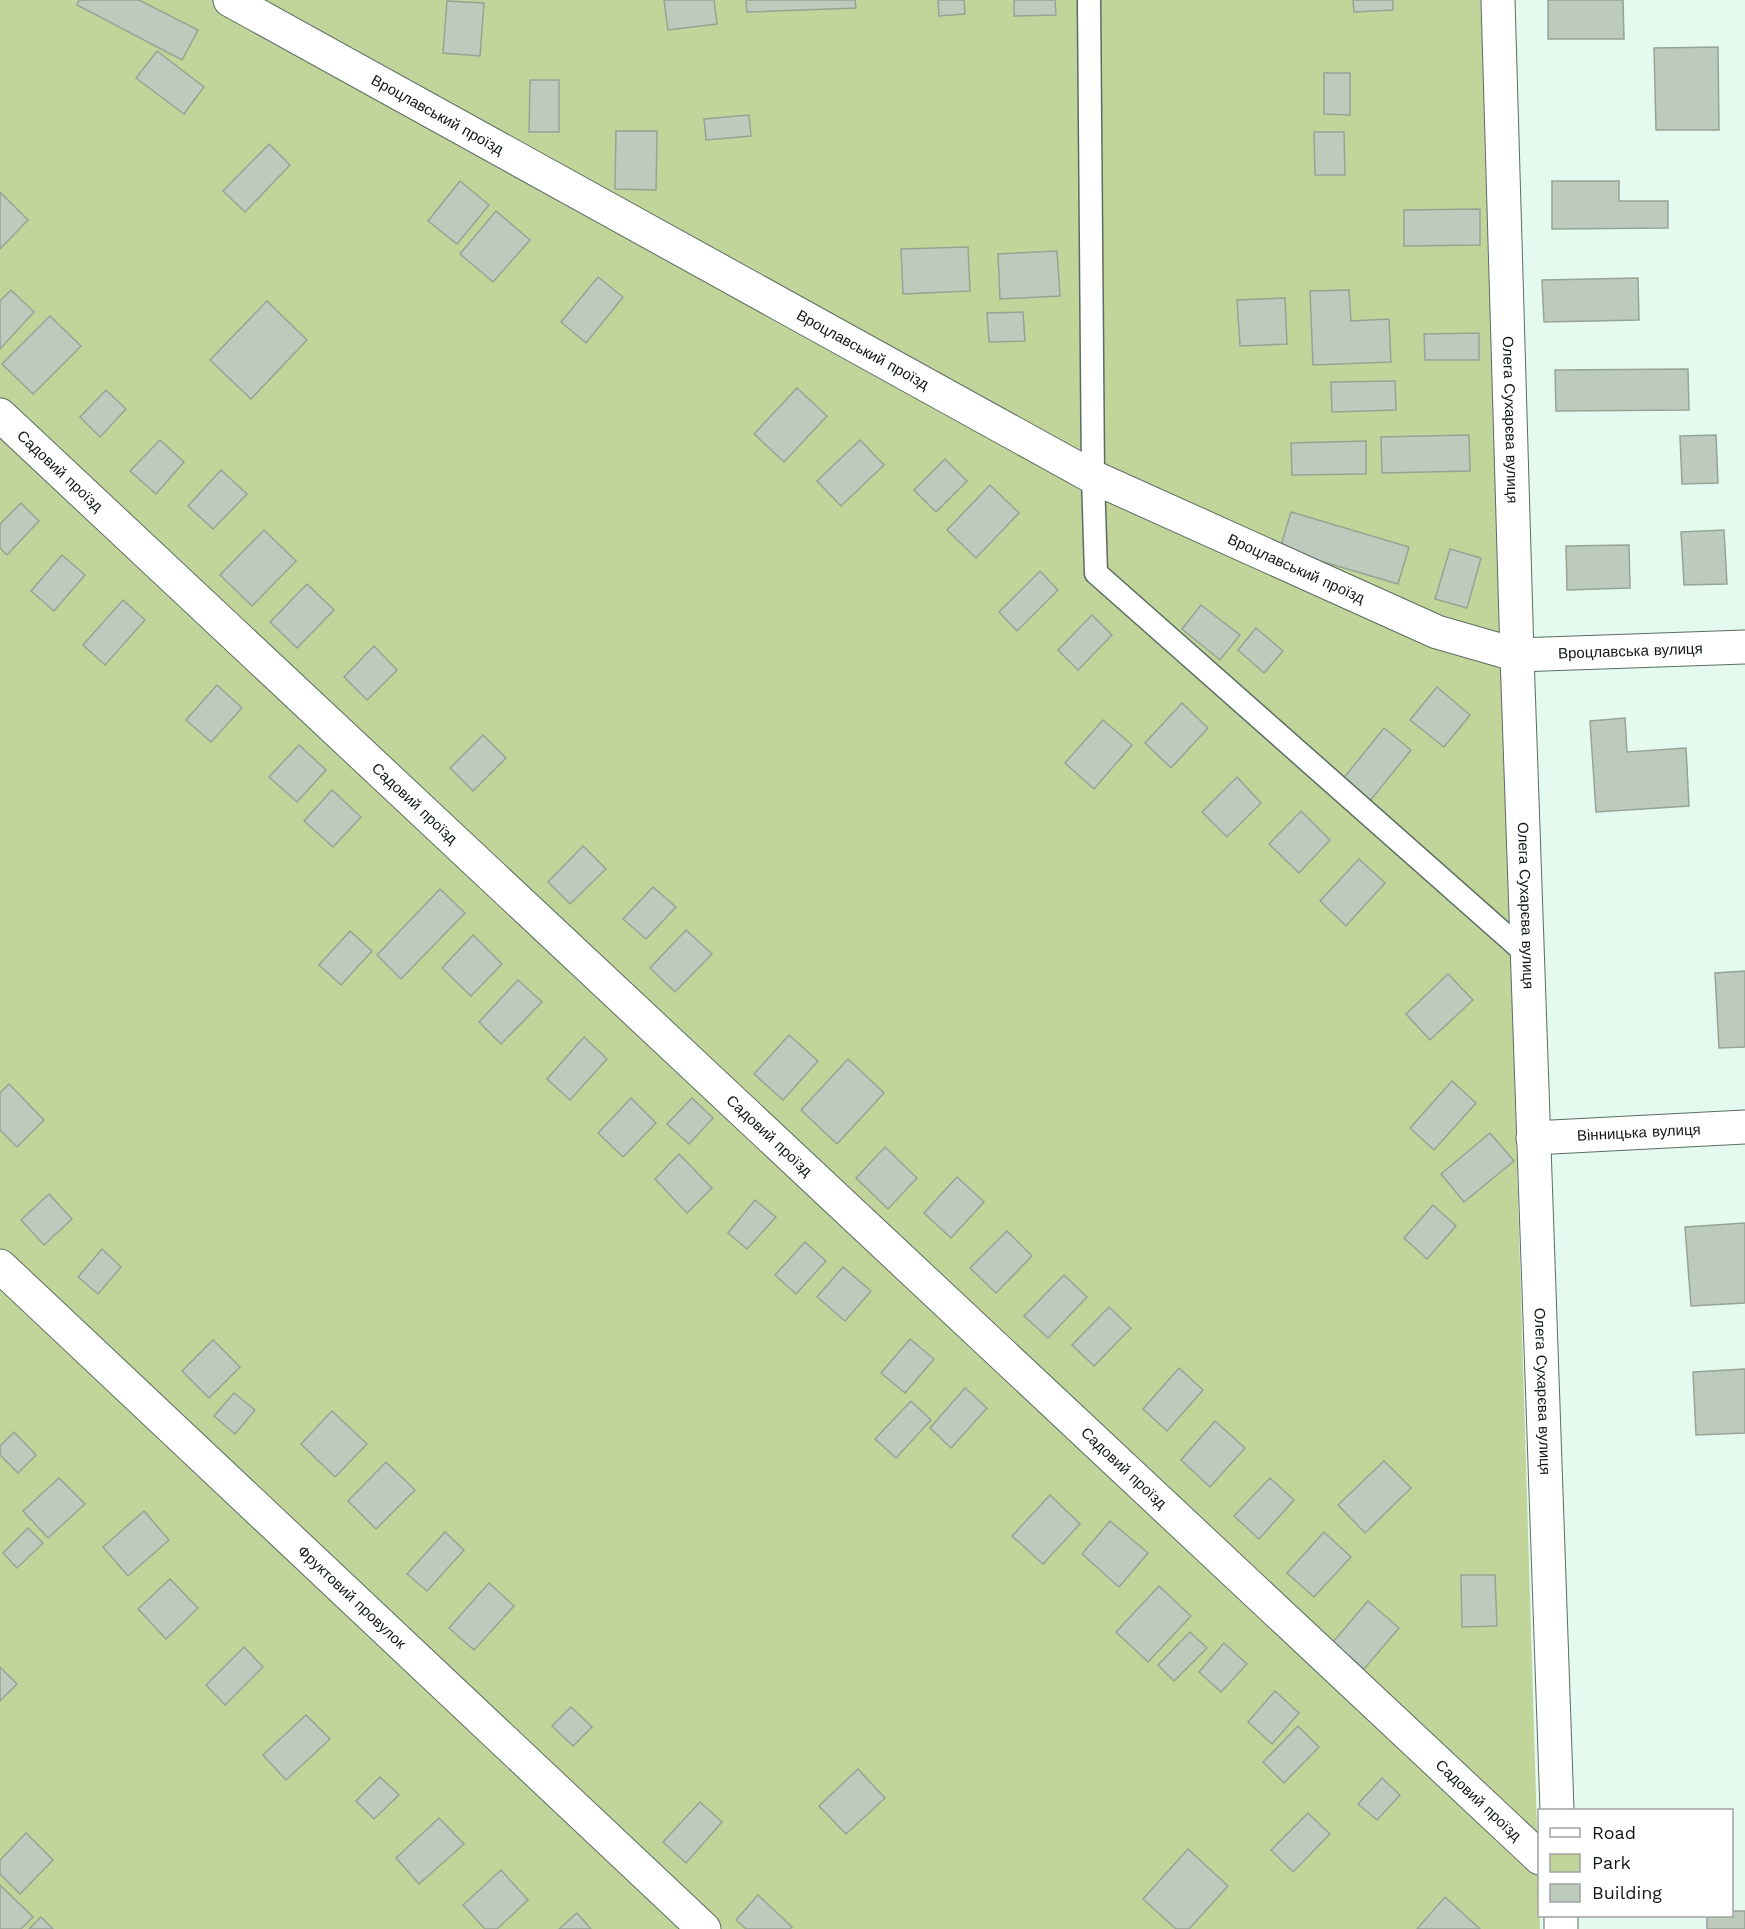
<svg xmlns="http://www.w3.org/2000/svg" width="1745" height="1929" viewBox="0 0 1745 1929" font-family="'Work Sans',sans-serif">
	<rect width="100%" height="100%" fill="#e5faef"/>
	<path fill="#c1d499" d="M0,0H1482L1540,1929H0Z"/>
	<g fill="#bccbbb" stroke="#96a495" stroke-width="1.5">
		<path d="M79,0H139L198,30L182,60L77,5Z"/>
		<path d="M664,0H714L717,24L668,30Z"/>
		<path d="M746,0H855L856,8L747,12Z"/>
		<path d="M938,0H964L965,14L939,16Z"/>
		<path d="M1014,0H1055L1056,15L1014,16Z"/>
		<path d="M1353,0H1393V10L1354,12Z"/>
		<path d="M1548,0H1623L1624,39H1548Z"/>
		<path d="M447,1L484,3L480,56L443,53Z"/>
		<path d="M1718,47L1719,130H1656L1654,48Z"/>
		<path d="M157,51L204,87L184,114L136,78Z"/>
		<path d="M1324,73H1350V115L1324,114Z"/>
		<path d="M530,80H559V132H529Z"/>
		<path d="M749,115L751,136L706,140L704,119Z"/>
		<path d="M616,131H657L656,190L615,189Z"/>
		<path d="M1314,132H1344L1345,175H1315Z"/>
		<path d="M269,144L290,165L245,212L223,191Z"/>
		<path d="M460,181L489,205L457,244L428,221Z"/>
		<path d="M1552,181H1619V201H1668V228L1552,229Z"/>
		<path d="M0,192L28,220L0,249Z"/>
		<path d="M1480,209V245L1404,246V210Z"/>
		<path d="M496,211L530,240L493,282L460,254Z"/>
		<path d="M968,247L970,291L903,294L901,249Z"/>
		<path d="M1057,251L1060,296L1000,299L998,254Z"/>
		<path d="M598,277L623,297L586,343L561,322Z"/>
		<path d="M1638,278L1639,320L1544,322L1542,280Z"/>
		<path d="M11,290L34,312L0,349V301Z"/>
		<path d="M1349,290L1351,321L1389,319L1391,362L1313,365L1310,291Z"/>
		<path d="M1285,298L1287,344L1240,346L1237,300Z"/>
		<path d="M267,301L307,340L251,399L210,360Z"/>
		<path d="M1023,312L1025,341L989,342L987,313Z"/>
		<path d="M50,316L81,346L33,394L2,364Z"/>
		<path d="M1479,333V360H1425L1424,334Z"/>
		<path d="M1688,369L1689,410L1556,411L1555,370Z"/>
		<path d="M1395,381L1396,410L1332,412L1331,382Z"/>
		<path d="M797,388L827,416L784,462L754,434Z"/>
		<path d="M106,390L126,409L100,437L80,417Z"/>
		<path d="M1469,435L1470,471L1382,473L1381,437Z"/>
		<path d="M1716,435L1718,483L1682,484L1680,436Z"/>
		<path d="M160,440L184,462L156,494L130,471Z"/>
		<path d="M860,440L884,465L841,506L817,481Z"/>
		<path d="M1366,441V474L1292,475L1291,443Z"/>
		<path d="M945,459L967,481L936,512L914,490Z"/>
		<path d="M221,470L247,494L213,529L188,506Z"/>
		<path d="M990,485L1019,513L976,558L947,530Z"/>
		<path d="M21,503L39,521L7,555L0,548V524Z"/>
		<path d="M1291,512L1409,547L1398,584L1280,549Z"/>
		<path d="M264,530L296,561L252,606L220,575Z"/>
		<path d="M1724,530L1727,584L1684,585L1681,532Z"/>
		<path d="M1629,545L1630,588L1567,590L1566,546Z"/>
		<path d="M1450,549L1481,558L1467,608L1435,599Z"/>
		<path d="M62,555L85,575L54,611L31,591Z"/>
		<path d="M1040,571L1058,590L1017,631L999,612Z"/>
		<path d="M307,584L334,610L297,648L270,622Z"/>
		<path d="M123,600L145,620L105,665L83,645Z"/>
		<path d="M1201,605L1240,635L1220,660L1182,629Z"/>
		<path d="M1092,615L1112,635L1078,670L1058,650Z"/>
		<path d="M1256,628L1283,651L1264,673L1238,650Z"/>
		<path d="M374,646L397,670L367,700L344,677Z"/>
		<path d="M217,685L242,708L211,742L186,720Z"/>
		<path d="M1437,687L1470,715L1444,747L1410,720Z"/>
		<path d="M1182,703L1208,728L1171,768L1145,743Z"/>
		<path d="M1625,718L1627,752L1686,748L1689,806L1596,812L1590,721Z"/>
		<path d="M1103,720L1132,745L1094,789L1065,763Z"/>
		<path d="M1384,728L1411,750L1370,801L1343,779Z"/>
		<path d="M483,735L506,758L473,791L450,768Z"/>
		<path d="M299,745L326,770L297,802L269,777Z"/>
		<path d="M1237,777L1261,803L1227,837L1202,812Z"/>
		<path d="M332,790L361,817L333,847L304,821Z"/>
		<path d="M1301,811L1330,840L1299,873L1269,844Z"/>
		<path d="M583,846L606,869L570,904L548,882Z"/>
		<path d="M1359,859L1385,883L1346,926L1320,901Z"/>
		<path d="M653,887L676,907L646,939L623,919Z"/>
		<path d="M440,889L465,913L401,979L377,955Z"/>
		<path d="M686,930L712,954L675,992L650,968Z"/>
		<path d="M350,931L372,951L341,985L319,965Z"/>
		<path d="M473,935L502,964L471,996L442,968Z"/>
		<path d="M1745,971V1047L1719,1048L1715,973Z"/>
		<path d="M1448,974L1473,1000L1430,1040L1406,1014Z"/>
		<path d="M518,980L542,1002L501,1044L479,1022Z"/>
		<path d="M789,1035L818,1061L783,1100L754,1074Z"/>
		<path d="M584,1037L607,1059L570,1100L547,1079Z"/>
		<path d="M848,1059L884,1093L837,1144L801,1110Z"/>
		<path d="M1452,1081L1476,1103L1434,1150L1410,1128Z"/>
		<path d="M9,1084L44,1120L17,1147L0,1130V1093Z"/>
		<path d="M631,1098L656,1123L623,1157L598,1133Z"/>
		<path d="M692,1098L713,1118L689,1144L667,1124Z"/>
		<path d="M1490,1133L1514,1161L1464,1202L1441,1174Z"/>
		<path d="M885,1147L917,1178L888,1209L856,1178Z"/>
		<path d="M679,1154L712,1188L687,1213L655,1179Z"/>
		<path d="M957,1177L984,1202L951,1238L924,1213Z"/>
		<path d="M49,1194L72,1219L44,1245L21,1220Z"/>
		<path d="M755,1200L776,1217L747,1249L728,1233Z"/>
		<path d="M1433,1205L1456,1226L1427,1259L1404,1238Z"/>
		<path d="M1745,1223V1303L1691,1306L1685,1227Z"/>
		<path d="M1007,1231L1032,1256L996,1293L970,1268Z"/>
		<path d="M805,1242L826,1261L796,1294L775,1275Z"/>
		<path d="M102,1249L121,1267L98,1294L78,1277Z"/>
		<path d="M843,1267L871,1291L845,1321L817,1297Z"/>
		<path d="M1064,1275L1087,1297L1048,1338L1024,1316Z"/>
		<path d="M1109,1307L1131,1328L1094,1366L1072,1345Z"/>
		<path d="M910,1339L934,1359L905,1393L881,1373Z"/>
		<path d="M213,1340L240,1367L209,1398L182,1371Z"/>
		<path d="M1179,1368L1203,1390L1167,1431L1143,1409Z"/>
		<path d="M1745,1369V1433L1696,1435L1693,1372Z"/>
		<path d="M965,1388L987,1408L951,1448L930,1428Z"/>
		<path d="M234,1393L255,1410L235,1434L214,1416Z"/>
		<path d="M911,1401L931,1420L896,1458L875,1439Z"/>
		<path d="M332,1411L367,1444L335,1477L301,1444Z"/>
		<path d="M1215,1421L1245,1448L1210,1487L1181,1460Z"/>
		<path d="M14,1432L36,1455L18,1473L0,1455V1446Z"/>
		<path d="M1384,1461L1411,1488L1365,1533L1338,1505Z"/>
		<path d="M386,1462L415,1490L376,1529L348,1501Z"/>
		<path d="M59,1478L85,1504L48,1538L23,1511Z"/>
		<path d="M1270,1478L1294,1500L1259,1539L1234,1516Z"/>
		<path d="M1050,1495L1080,1524L1043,1564L1012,1536Z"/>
		<path d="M144,1511L169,1540L128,1576L103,1547Z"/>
		<path d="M1110,1521L1148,1553L1119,1587L1082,1554Z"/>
		<path d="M28,1528L43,1543L17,1568L3,1553Z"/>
		<path d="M445,1532L464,1550L427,1591L407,1574Z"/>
		<path d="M1324,1532L1351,1557L1314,1597L1287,1573Z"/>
		<path d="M1461,1575H1495L1497,1626L1462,1627Z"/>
		<path d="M170,1579L198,1608L166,1639L138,1609Z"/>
		<path d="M489,1583L514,1606L474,1650L449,1628Z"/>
		<path d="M1159,1586L1191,1616L1148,1662L1116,1632Z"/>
		<path d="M1368,1601L1399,1628L1364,1669L1333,1642Z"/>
		<path d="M1190,1632L1207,1648L1174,1681L1158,1665Z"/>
		<path d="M1224,1643L1247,1664L1221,1692L1199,1672Z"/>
		<path d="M244,1647L263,1667L225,1705L206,1685Z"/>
		<path d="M0,1667L17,1684L0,1701Z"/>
		<path d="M1275,1691L1299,1713L1272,1744L1248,1722Z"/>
		<path d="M571,1707L592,1727L573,1746L552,1726Z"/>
		<path d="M306,1715L330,1739L286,1780L263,1755Z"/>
		<path d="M1298,1726L1319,1747L1284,1783L1263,1762Z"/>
		<path d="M858,1769L885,1798L846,1834L819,1806Z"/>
		<path d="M380,1777L399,1795L374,1819L356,1801Z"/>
		<path d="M1382,1778L1400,1795L1377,1820L1358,1804Z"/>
		<path d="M700,1802L722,1822L686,1863L663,1842Z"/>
		<path d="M1308,1813L1330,1834L1293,1872L1271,1850Z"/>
		<path d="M439,1818L464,1844L419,1884L396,1858Z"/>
		<path d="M26,1833L53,1860L20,1894L0,1874V1860Z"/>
		<path d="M1188,1849L1228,1886L1189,1929H1176L1143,1899Z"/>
		<path d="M501,1870L528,1900L497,1929H485L463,1905Z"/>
		<path d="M0,1885L33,1917L21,1929H0Z"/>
		<path d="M758,1895L792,1927L790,1929H746L736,1920Z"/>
		<path d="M1445,1897L1480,1929H1417Z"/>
		<path d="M1732,1911H1745V1929H1707V1916H1732Z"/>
		<path d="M577,1913L591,1929H559Z"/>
		<path d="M41,1917L53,1929H29Z"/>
	</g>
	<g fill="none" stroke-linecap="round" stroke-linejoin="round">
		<g stroke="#5a6d63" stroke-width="25">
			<path id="service" d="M1089,0L1093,477L1096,573L1529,956"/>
		</g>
		<g stroke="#5a6d63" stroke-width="35">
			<g id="minor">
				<path id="s1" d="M230,0L1093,477L1437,632L1517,655L1745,647"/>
				<path id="s2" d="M1498,0L1517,655L1557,1810"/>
				<path id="s3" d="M0,415L1540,1858"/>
				<path id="s4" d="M1533,1138L1745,1127"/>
				<path id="s5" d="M0,1266L704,1929"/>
				<path d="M1561,1916V1929"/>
			</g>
		</g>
		<use href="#service" stroke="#fff" stroke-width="22"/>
		<use href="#minor" stroke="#fff" stroke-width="33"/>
	</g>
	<g text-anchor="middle" stroke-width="4.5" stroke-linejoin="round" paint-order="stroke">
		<g font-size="15" fill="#111815" stroke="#fff">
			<text dy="5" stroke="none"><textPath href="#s1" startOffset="237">Вроцлавський проїзд</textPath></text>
			<text dy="5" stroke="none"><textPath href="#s1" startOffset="723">Вроцлавський проїзд</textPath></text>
			<text dy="5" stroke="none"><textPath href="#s2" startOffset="420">Олега Сухарєва вулиця</textPath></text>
			<text dy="5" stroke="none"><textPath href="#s3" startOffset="82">Садовий проїзд</textPath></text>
			<text dy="5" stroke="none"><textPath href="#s1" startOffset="1209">Вроцлавський проїзд</textPath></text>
			<text dy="5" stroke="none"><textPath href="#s1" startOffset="1560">Вроцлавська вулиця</textPath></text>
			<text dy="5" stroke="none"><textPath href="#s3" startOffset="568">Садовий проїзд</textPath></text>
			<text dy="5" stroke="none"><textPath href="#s2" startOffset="906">Олега Сухарєва вулиця</textPath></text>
			<text dy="5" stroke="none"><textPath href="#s4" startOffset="106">Вінницька вулиця</textPath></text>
			<text dy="5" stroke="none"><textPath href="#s3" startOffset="1054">Садовий проїзд</textPath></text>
			<text dy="5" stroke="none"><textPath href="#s2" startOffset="1392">Олега Сухарєва вулиця</textPath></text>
			<text dy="5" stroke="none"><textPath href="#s3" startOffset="1540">Садовий проїзд</textPath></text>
			<text dy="5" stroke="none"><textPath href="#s5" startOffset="483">Фруктовий провулок</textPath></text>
			<text dy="5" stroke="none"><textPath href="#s3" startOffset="2026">Садовий проїзд</textPath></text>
		</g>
	</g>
	<rect x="1538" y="1809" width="195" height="108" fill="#ffffff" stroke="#a0a3a1" stroke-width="1.5"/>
	<rect x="1550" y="1828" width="30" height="9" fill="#ffffff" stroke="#a0a3a1" stroke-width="1.5"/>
	<text x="1592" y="1839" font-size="18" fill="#111815">Road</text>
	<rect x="1550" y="1854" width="30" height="18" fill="#c1d499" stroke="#a0a3a1" stroke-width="1.5"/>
	<text x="1592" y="1869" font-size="18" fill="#111815">Park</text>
	<rect x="1550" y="1884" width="30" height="18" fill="#bccbbb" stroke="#a0a3a1" stroke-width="1.5"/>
	<text x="1592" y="1899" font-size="18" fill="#111815">Building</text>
</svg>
